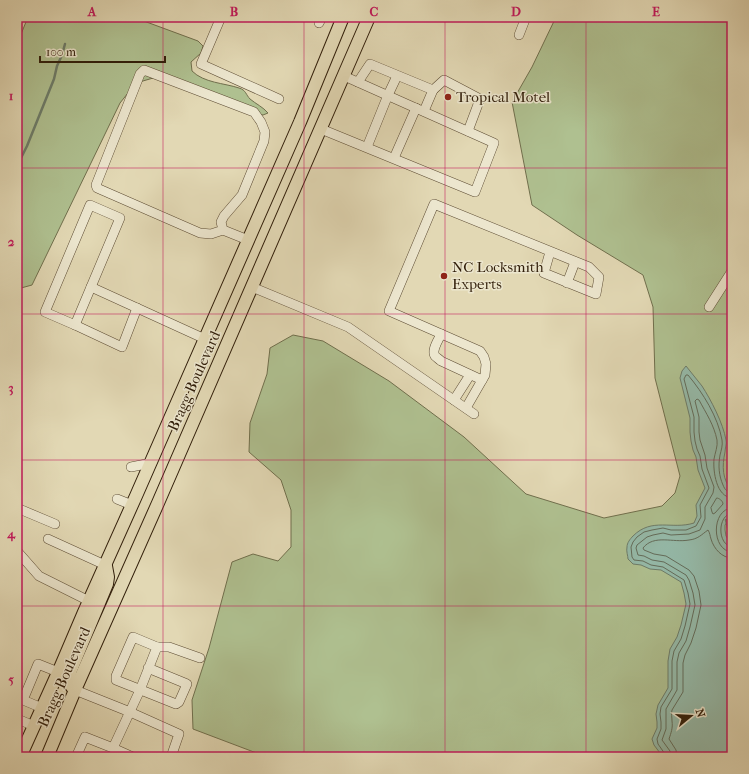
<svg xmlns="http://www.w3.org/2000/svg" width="749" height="774" viewBox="0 0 749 774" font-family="'IM FELL French Canon',serif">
	<rect width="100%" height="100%" fill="#e2d8b4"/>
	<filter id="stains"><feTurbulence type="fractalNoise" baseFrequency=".005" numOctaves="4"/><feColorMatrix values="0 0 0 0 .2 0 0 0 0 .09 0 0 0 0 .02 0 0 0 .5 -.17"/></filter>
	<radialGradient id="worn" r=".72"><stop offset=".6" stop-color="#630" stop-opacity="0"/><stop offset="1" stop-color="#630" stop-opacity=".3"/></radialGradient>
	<g fill="#afc090" stroke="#706f4d">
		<path d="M28,17H133L198,41L203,46L201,53L191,62L192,71C204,83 224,83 239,88C246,90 246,95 250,99C256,104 263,107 268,113L263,115L234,108L160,76L136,83L120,103L32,285L21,288L17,285V44Z"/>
		<path d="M556,17H732V757H267L193,729L192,700L209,648L232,562L253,554L278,561L291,547V510L281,480L249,452L250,423L267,374L270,348L293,335L323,341L389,381L464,437L526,494L604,518L662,506L675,493L680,476L655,378L653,307L643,275L577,235L532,205L512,102L532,67Z"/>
	</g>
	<path fill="#95baa9" stroke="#6d7c69" d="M686,366C691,373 697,379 702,386C711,400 723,423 726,440C727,444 725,448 725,452C722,466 722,480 732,490V515L725,525V530L726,536L732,545V582L730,597L732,620V754L729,757H663L654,745L652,739L657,728V722L656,714L658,705L668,688V661L670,649L677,637L681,625L686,604L684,593L681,582L661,570L650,569L641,565L633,564L628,559C628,556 626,551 627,547C627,543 630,539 633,536C652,517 672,530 694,523L697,516L696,505L705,488L698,470L696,457L693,450L691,441L690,432V418L680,378L682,371Z"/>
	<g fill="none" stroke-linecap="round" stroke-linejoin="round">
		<g stroke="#636c5a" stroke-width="1">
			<path d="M717,498C719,498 723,501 723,504L715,513L713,514L712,512L711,508Z"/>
			<path d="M732,508C711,509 711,551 732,552"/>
			<path d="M732,513C717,515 717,545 732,547"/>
			<path d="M666,757L665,754L658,744L657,739L661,729V722L660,714L661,707L672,689V661L674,651L681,639L685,626L690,604L688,593L684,580L663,567L651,565L643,561L634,560L632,557L631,547L633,542L637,537L644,532L652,530L663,528L671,530H686L696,526L701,517L700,505L708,490L709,488L702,469L700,456L697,449L695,441L694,432V417L684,379L686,375H688C703,393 718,417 722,440C723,445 721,451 720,455C718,466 719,476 723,485C725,490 727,492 732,493"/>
			<path d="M671,757L670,751L662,740L666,729V709L677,690V662L679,653L686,641L690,627L695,605L693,593L689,580L686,575L664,562L652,560L644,556L638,555L636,548L637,545L647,537L653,535L663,533L671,535L689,534L700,530L705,519V507L713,493L714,487L707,468L705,455L700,440L699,432V417L695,401L697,399L699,400C706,413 714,425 717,440C718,446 715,453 714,459C713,471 716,497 732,498"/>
			<path d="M677,757L676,750L669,739C671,733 673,728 672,721C672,717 671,714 672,710L683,692V663L685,655L691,643L696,628L701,605L699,591L694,576L689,570L666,556L654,554L644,550L643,548C654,534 673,543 689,540C698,539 701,535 708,530C710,533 710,536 711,539C714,549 722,558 732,558"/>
		</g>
		<g stroke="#6d7c69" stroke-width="2.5">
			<path d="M17,166L27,146L54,79L57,66L62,55L65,44"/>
			<path d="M726,520L731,540L728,544"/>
		</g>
		<g stroke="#5d4c34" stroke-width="10">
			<g id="minor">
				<path d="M221,17L201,64L279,99"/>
				<path d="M319,23L322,17"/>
				<path d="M519,35L526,17"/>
				<path d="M358,82L370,64L433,90L444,80L480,99L468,131"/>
				<path d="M424,111L433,90"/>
				<path d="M321,129L475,192L494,143L344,76"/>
				<path d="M367,147L388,95L397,76"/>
				<path d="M394,158L416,108"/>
				<path d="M90,205L120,218L75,325L45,312Z"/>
				<path d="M223,230L211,234L200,233L97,188L96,185L140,74L144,70L254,112L261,122L265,132L264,141L242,195L224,216L221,222L223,230L248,240"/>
				<path d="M567,283L575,262"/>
				<path d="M91,287L205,339"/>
				<path d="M252,287L348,327L474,414"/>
				<path d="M709,307L732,271"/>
				<path d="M75,325L122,347L137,308"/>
				<path d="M441,334C439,339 431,350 435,356C436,357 440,360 441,361L482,380"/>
				<path d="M454,400L470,375"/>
				<path d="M466,408L485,375L486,364L484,357L480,351L389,311L434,204L589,267L599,277L596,294L544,273L550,252"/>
				<path d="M131,467L151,463"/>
				<path d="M117,499L132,505"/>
				<path d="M17,508L55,524"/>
				<path d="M48,539L105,565"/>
				<path d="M17,551L39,576L89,601"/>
				<path d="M157,647H169L200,658"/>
				<path d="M75,690L130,712L179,734L171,757"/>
				<path d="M42,708L23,700L38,664L58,672"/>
				<path d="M20,720L34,726"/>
				<path d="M76,757L85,737L113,748"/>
				<path d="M133,757L113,748L140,690L157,647L133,637L116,676V680L176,704L179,702L187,684L148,668"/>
			</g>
		</g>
		<g stroke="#311e0a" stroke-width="14">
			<g id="major">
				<path d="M75,690C67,683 68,680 71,670L107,584L108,577L106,566"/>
				<path d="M20,757L61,666L84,612L136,496L300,122L343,17"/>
				<path d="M47,757L75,690L158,503L369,17"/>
			</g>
		</g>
		<use href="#minor" stroke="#ece6ce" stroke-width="9"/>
		<use href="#major" stroke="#e2d8b4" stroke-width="12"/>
	</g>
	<path fill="none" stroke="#c2185b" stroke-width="1" stroke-opacity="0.55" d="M163,17V757M304,17V757M445,17V757M586,17V757M17,168H732M17,314H732M17,460H732M17,606H732"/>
	<g fill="#8f2418" stroke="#ece6ce" stroke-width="1.5">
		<circle cx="448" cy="97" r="4"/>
		<circle cx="444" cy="276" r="4"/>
	</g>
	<g text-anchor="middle" stroke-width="3" stroke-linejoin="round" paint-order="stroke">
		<g font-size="15" fill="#311e0a" stroke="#ece6ce" text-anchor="start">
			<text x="456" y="102">Tropical Motel</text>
			<text x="452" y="272">NC Locksmith<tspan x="452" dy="17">Experts</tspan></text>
		</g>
		<g font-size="15" fill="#311e0a" stroke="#ece6ce">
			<text transform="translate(194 381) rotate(-66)" y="5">Bragg Boulevard</text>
			<text transform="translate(64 677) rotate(-66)" y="5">Bragg Boulevard</text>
		</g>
	</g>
	<rect width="749" height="774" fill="none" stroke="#e2d8b4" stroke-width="44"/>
	<g transform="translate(691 716) rotate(72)" stroke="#ece6ce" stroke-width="3" paint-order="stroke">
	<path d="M0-3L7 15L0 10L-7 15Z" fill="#311e0a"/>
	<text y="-6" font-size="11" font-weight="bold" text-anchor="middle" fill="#311e0a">N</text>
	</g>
	<path d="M40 56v6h125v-6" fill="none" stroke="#311e0a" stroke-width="2"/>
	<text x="46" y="56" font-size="12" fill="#311e0a" stroke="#ece6ce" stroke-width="3" paint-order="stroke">100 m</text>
	<rect x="22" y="22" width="705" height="730" fill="none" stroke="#c2185b" stroke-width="1.5"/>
	<g font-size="13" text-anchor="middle" font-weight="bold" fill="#c2185b">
		<text x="92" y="16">A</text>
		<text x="234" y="16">B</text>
		<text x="374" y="16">C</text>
		<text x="516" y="16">D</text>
		<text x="656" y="16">E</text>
		<text x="11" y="100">1</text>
		<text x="11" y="246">2</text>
		<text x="11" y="392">3</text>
		<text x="11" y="538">4</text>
		<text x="11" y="684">5</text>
	</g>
	<rect width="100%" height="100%" filter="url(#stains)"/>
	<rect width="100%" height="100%" fill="url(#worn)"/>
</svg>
